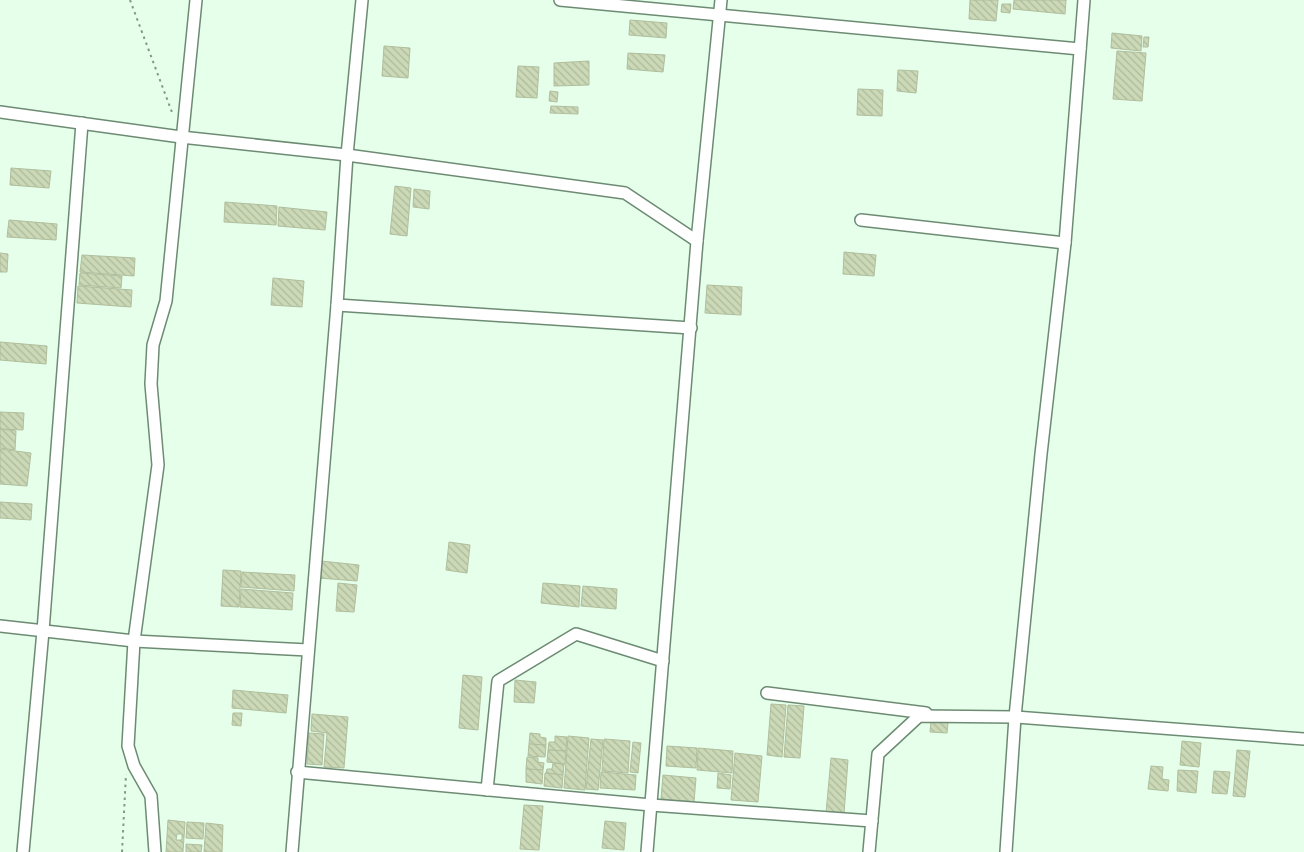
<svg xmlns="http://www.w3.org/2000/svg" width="1304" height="852" viewBox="0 0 1304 852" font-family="Quicksand,sans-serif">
	<defs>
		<pattern id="building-back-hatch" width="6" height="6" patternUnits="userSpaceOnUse" patternTransform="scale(1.25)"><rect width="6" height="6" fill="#cbd9b7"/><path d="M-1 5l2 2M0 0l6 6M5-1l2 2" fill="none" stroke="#adba9c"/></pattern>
	</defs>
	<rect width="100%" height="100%" fill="#e5ffea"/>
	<g fill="url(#building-back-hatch)" stroke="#b0be9d" fill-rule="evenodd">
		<path d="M970,0H998L996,21L969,19Z"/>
		<path d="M1014,0H1066L1065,14L1013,9Z"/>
		<path d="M1002,4H1011L1010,13L1001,12Z"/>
		<path d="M630,20L667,23L666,38L629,35Z"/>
		<path d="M1112,33L1142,36L1141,51L1111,48Z"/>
		<path d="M1144,37H1149L1148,47H1143Z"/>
		<path d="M384,46L410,48L408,78L382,76Z"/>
		<path d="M1117,51L1146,53L1142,101L1113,99Z"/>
		<path d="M628,53L665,55L663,72L627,69Z"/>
		<path d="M589,61V85L554,86V63Z"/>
		<path d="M518,66L539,67L537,98L516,97Z"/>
		<path d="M898,70L918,71L916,93L897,91Z"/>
		<path d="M858,89L883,90L882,116L857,115Z"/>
		<path d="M550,91L558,92L557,102L549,101Z"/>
		<path d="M551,106L578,107V114L550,113Z"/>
		<path d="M11,168L51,171L49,188L10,185Z"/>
		<path d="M395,186L411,188L407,236L390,234Z"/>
		<path d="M414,189L430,191L429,209L413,207Z"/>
		<path d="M225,202L277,206L276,225L224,222Z"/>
		<path d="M279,207L327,212L325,230L278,226Z"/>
		<path d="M9,220L57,224L56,240L7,237Z"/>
		<path d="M844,252L876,255L874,276L843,274Z"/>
		<path d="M0,253L8,254L7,272H0Z"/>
		<path d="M82,255L135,258L134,276L80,272Z"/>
		<path d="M80,273L122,276L121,288L79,285Z"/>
		<path d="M273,278L304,281L302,307L271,305Z"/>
		<path d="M707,285L742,287L741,315L705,313Z"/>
		<path d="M78,286L132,290L131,307L77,303Z"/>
		<path d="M0,342L47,346L46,364L0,360Z"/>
		<path d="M0,412L24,413L23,430L0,429Z"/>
		<path d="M0,429L16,431L15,450L0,448Z"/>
		<path d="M0,449L31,453L27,486L0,484Z"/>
		<path d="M0,502L32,504L31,520L0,518Z"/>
		<path d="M449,542L470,545L467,573L446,570Z"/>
		<path d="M321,561L359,565L357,581L319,578Z"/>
		<path d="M223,570L241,571L239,607L221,606Z"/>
		<path d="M242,572L295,575L294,591L241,587Z"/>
		<path d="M338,583L357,585L354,612L336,611Z"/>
		<path d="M543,583L580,586L579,607L541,603Z"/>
		<path d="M583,586L617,589L616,609L581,606Z"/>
		<path d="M241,589L293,593L292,610L240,607Z"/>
		<path d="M463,675L482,677L478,730L459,728Z"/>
		<path d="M515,680L536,682L534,703L514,702Z"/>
		<path d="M233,690L288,695L286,713L232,708Z"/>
		<path d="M771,704L786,705L782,757L767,755Z"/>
		<path d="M788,705L804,706L800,758L784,757Z"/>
		<path d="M233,713H242L241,726L232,725Z"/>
		<path d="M312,714L348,717L344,768L324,767L327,733L311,731Z"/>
		<path d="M931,721L948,722L947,733L930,732Z"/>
		<path d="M309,733L324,734L322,765L307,764Z"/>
		<path d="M530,733L540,734V737L546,738V745L529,744Z"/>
		<path d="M555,736L567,737L566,751L548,750L549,742H555Z"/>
		<path d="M568,736L589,738L585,790L564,788Z"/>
		<path d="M591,739L603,740L598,790L586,789Z"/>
		<path d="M604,739L630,741L628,773L602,771Z"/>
		<path d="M1182,741L1201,743L1199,767L1180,765Z"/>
		<path d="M633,742L641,743L638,773L630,772Z"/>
		<path d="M529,744L546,745L545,757L528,756Z"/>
		<path d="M667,746L697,748L696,768L666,766Z"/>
		<path d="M698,748L733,751L732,773L697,770Z"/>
		<path d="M548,750L566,751L565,764L547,762Z"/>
		<path d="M1237,750L1250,751L1245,797L1233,796Z"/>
		<path d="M735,753L762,756L758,802L731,800Z"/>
		<path d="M527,757L538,758V762L544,763L543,770L526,769Z"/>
		<path d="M831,758L848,760L844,814L826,813Z"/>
		<path d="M553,763L564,764L563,775L546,773L547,769H552Z"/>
		<path d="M1151,766L1163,767L1162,779L1169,780L1168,791L1148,789Z"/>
		<path d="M526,769L543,770L542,784L526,782Z"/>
		<path d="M1178,770L1198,771L1196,793L1177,791Z"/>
		<path d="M1214,771L1230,772L1227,794L1212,793Z"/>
		<path d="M601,772L636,775L635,790L600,788Z"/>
		<path d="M545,773L563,775L562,788L544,786Z"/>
		<path d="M718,773L731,775L730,789L717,788Z"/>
		<path d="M663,775L696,778L694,802L661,799Z"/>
		<path d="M524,805L543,806L539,850L520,849Z"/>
		<path d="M168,820L185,822L183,852H166ZM177,834H182V840H176Z"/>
		<path d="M605,821L626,823L624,850L602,848Z"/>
		<path d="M187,822L204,823L203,839L186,838Z"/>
		<path d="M206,823L223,825L222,852H204Z"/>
		<path d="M186,844L202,845L201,852H186Z"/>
	</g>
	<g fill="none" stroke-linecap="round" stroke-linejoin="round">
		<g stroke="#6d8b73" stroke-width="14">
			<g id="minor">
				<path d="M560,0L1080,49"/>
				<path d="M0,112L181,137L347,155L625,193L697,241"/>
				<path d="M861,220L1065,243"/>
				<path d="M337,305L691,328"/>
				<path d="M0,626L134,641L308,650"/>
				<path d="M767,693L926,713"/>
				<path d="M297,772L651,805L872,821"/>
				<path d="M487,790L498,681L576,634L663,661"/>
				<path d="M23,852L43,631L82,123"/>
				<path d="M155,852L151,796L134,766L128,746L134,641L158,465L151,384L153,345L166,301L196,0"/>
				<path d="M292,852L337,305L347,155L362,0"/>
				<path d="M647,852L697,241L721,0"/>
				<path d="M869,852L878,754L919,716L1015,717L1304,739"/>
				<path d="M1006,852L1015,717L1041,454L1065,243L1084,0"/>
			</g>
		</g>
		<g stroke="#849888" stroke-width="2" stroke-dasharray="2.5 4" stroke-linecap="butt">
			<path d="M130,0L173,115"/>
			<path d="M122,852L126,774"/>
		</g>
		<use href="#minor" stroke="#fff" stroke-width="11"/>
	</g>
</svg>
